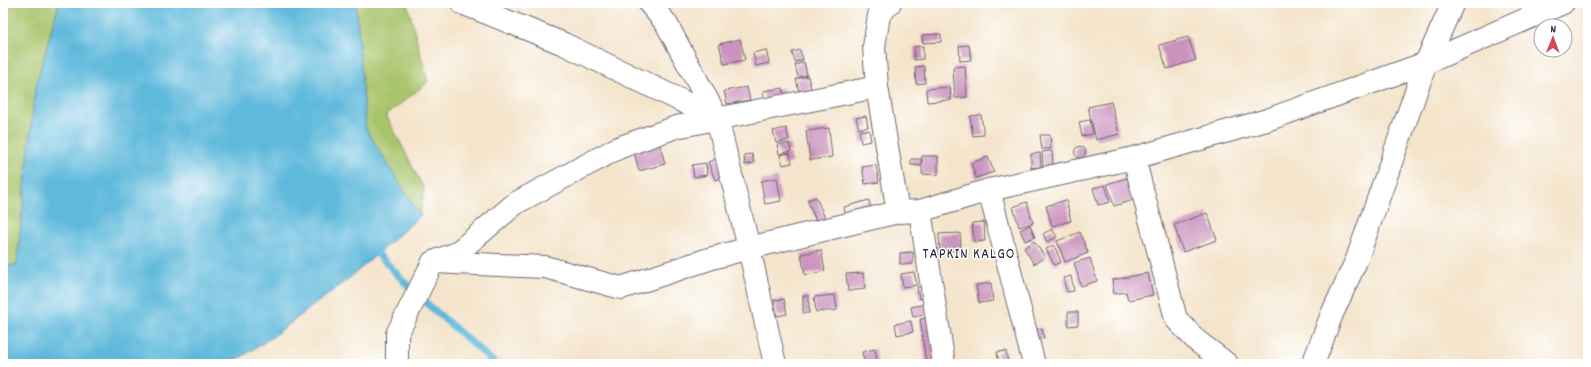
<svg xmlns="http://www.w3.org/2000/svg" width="1591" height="367" viewBox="0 0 1591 367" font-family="Dekko,sans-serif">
	<rect width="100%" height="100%" fill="#fff"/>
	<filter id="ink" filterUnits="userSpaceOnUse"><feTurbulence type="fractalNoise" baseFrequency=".025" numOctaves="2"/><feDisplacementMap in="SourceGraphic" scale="8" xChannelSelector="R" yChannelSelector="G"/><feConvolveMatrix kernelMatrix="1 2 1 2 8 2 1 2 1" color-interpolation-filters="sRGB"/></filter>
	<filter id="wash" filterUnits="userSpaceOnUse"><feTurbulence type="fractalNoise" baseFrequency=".012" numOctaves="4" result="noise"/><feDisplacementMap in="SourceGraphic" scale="16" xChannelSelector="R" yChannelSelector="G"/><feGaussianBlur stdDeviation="0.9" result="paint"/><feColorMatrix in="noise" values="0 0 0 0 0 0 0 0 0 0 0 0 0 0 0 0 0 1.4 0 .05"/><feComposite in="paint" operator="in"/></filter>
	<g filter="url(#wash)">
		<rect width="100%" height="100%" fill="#f4e4cb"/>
		<g fill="#a9c56c" stroke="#667454">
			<path d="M3,3H59L35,89L17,264L3,267Z"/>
			<path d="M356,3H407L428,82L386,115L424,189L420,216L366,129Z"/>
		</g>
		<path fill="#5eb9db" stroke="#406e8b" d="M59,3H356L366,129L420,216L352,276L271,338L230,364H3V267L17,264L35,89Z"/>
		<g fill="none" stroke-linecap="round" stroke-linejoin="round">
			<path stroke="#5eb9db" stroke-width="7" d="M378,254L417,295L496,364"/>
		</g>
		<g id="blocks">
			<g fill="#ca93bd">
				<path d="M941,34V42L923,43L922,35Z"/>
				<path d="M1188,37L1196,60L1167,69L1159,45Z"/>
				<path d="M740,39L745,60L724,64L719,44Z"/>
				<path d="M969,45L971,60L960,61L959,46Z"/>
				<path d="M923,46V59L914,60V47Z"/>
				<path d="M766,50L769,63L756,66L753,53Z"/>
				<path d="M800,50L803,60L795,62L792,52Z"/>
				<path d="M804,62L807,75L798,77L795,65Z"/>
				<path d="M924,66L925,83L916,84L915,67Z"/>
				<path d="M965,66L967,97L955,98L953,67Z"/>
				<path d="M808,76L812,93L800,96L796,79Z"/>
				<path d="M747,87L750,100L727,104L724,91Z"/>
				<path d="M950,87L951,100L927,102L926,89Z"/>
				<path d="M783,88L785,98L765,101L763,91Z"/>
				<path d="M1111,102L1119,134L1096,140L1088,107Z"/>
				<path d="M981,115L984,135L973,136L970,116Z"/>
				<path d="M866,116L868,127L859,129L856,118Z"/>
				<path d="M1090,120L1093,134L1082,136L1079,122Z"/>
				<path d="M786,128L789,140L776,143L773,131Z"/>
				<path d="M829,128L832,157L810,160L806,131Z"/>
				<path d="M869,130L871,141L861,143L859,131Z"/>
				<path d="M1040,135H1050L1051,149H1042Z"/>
				<path d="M789,143L791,151L779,154L777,145Z"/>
				<path d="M660,145L665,164L639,171L634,152Z"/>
				<circle cx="1080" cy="152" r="5.5"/>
				<path d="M1052,151L1053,166L1043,167L1042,152Z"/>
				<path d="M790,153L792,163L783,165L780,155Z"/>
				<path d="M1040,153L1041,167L1031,168V154Z"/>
				<path d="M752,154L754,163L745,165L744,155Z"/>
				<path d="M922,156H938V175L922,174Z"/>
				<path d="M988,157L994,172L976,178L971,163Z"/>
				<path d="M718,158L725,177L715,180L708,162Z"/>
				<path d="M911,159H921V166L911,165Z"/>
				<path d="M706,163L707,175L694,177L692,165Z"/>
				<path d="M876,165L879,182L865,184L862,167Z"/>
				<path d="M1130,177L1137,199L1114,206L1107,184Z"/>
				<path d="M777,178L781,201L765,204L761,181Z"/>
				<path d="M1105,185L1110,202L1098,205L1093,188Z"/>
				<path d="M816,197L827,223L819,227L807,200Z"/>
				<path d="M869,200L872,214L847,221L844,207Z"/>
				<path d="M1066,200L1071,221L1052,226L1046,206Z"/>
				<path d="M1027,202L1033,223L1019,227L1013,207Z"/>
				<path d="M1207,213L1217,240L1183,252L1174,225Z"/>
				<path d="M984,222L985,241L974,242L972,223Z"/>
				<path d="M1030,225L1035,237L1025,241L1020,230Z"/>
				<path d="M1052,229L1057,237L1047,242L1043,234Z"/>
				<path d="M1080,232L1088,253L1065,262L1057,241Z"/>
				<path d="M960,233L961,250L940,251L939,234Z"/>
				<path d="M1034,241L1045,257L1034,264L1024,248Z"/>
				<path d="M1054,245L1061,262L1054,265L1046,249Z"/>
				<path d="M821,250L825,271L805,275L801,254Z"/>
				<path d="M913,252V264H900V253Z"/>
				<path d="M1090,258L1097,281L1081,286L1074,263Z"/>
				<path d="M914,272L917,285L903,287L901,274Z"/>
				<path d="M863,273L865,289L848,291L846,274Z"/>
				<path d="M1148,273L1153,295L1128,300L1126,292L1114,294L1112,280Z"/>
				<path d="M1071,276L1074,291L1067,292L1063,278Z"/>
				<path d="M991,283L993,301L979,303L976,285Z"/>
				<path d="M925,286L926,297L919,299L917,287Z"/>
				<path d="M835,295L837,310L816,312L814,297Z"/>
				<rect x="803" y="296" width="6" height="17"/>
				<path d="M784,299L787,314L777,316L774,300Z"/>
				<path d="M926,304L928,314L913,317L911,307Z"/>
				<path d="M1068,312H1078V325L1068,326Z"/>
				<path d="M936,317L942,364H926L920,319Z"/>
				<path d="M911,321L913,332L897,335L895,324Z"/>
				<path d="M1042,328L1044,338L1034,340L1032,330Z"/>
				<path d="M875,349L878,364H865L862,352Z"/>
				<path d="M1006,351L1008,363L999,364L997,352Z"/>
			</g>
		</g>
	</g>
	<g filter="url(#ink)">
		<use href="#blocks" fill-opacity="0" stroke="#6c666d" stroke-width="1"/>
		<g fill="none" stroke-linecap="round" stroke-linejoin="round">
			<g stroke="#6c666d" stroke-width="24">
				<g id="street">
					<path d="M462,3L564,44L717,118"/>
					<path d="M649,3L666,23L717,118L749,248L775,364"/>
					<path d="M890,3L879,15L874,47L877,87L898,212"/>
					<path d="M1134,158L1176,319L1197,341L1227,364"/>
					<path d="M989,190L1034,364"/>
					<path d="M920,211L944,364"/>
					<path d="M433,262L545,267L621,288L709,259L749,248L898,212L920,211L989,190L1134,158L1267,120L1426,63L1563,3"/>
					<path d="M397,364V334L433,262L457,253L516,203L618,148L676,127L877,87"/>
					<path d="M1313,364L1332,314L1357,259L1426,63L1453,3"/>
				</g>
			</g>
			<use href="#street" stroke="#fff" stroke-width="22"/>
		</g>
	</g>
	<g text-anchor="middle" stroke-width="3" stroke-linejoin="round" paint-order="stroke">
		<g font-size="15" letter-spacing="1" fill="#22223b" stroke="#fff">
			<text x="969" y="258">TAPKIN KALGO</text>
		</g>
	</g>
	<rect width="1591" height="367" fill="none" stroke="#fff" stroke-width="16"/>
	<g transform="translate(1553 38) rotate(1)"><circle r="19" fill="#ffffff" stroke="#a7a7b1"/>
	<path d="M0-3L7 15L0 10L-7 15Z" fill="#d1495b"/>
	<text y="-6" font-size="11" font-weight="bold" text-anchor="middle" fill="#22223b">N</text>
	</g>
</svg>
